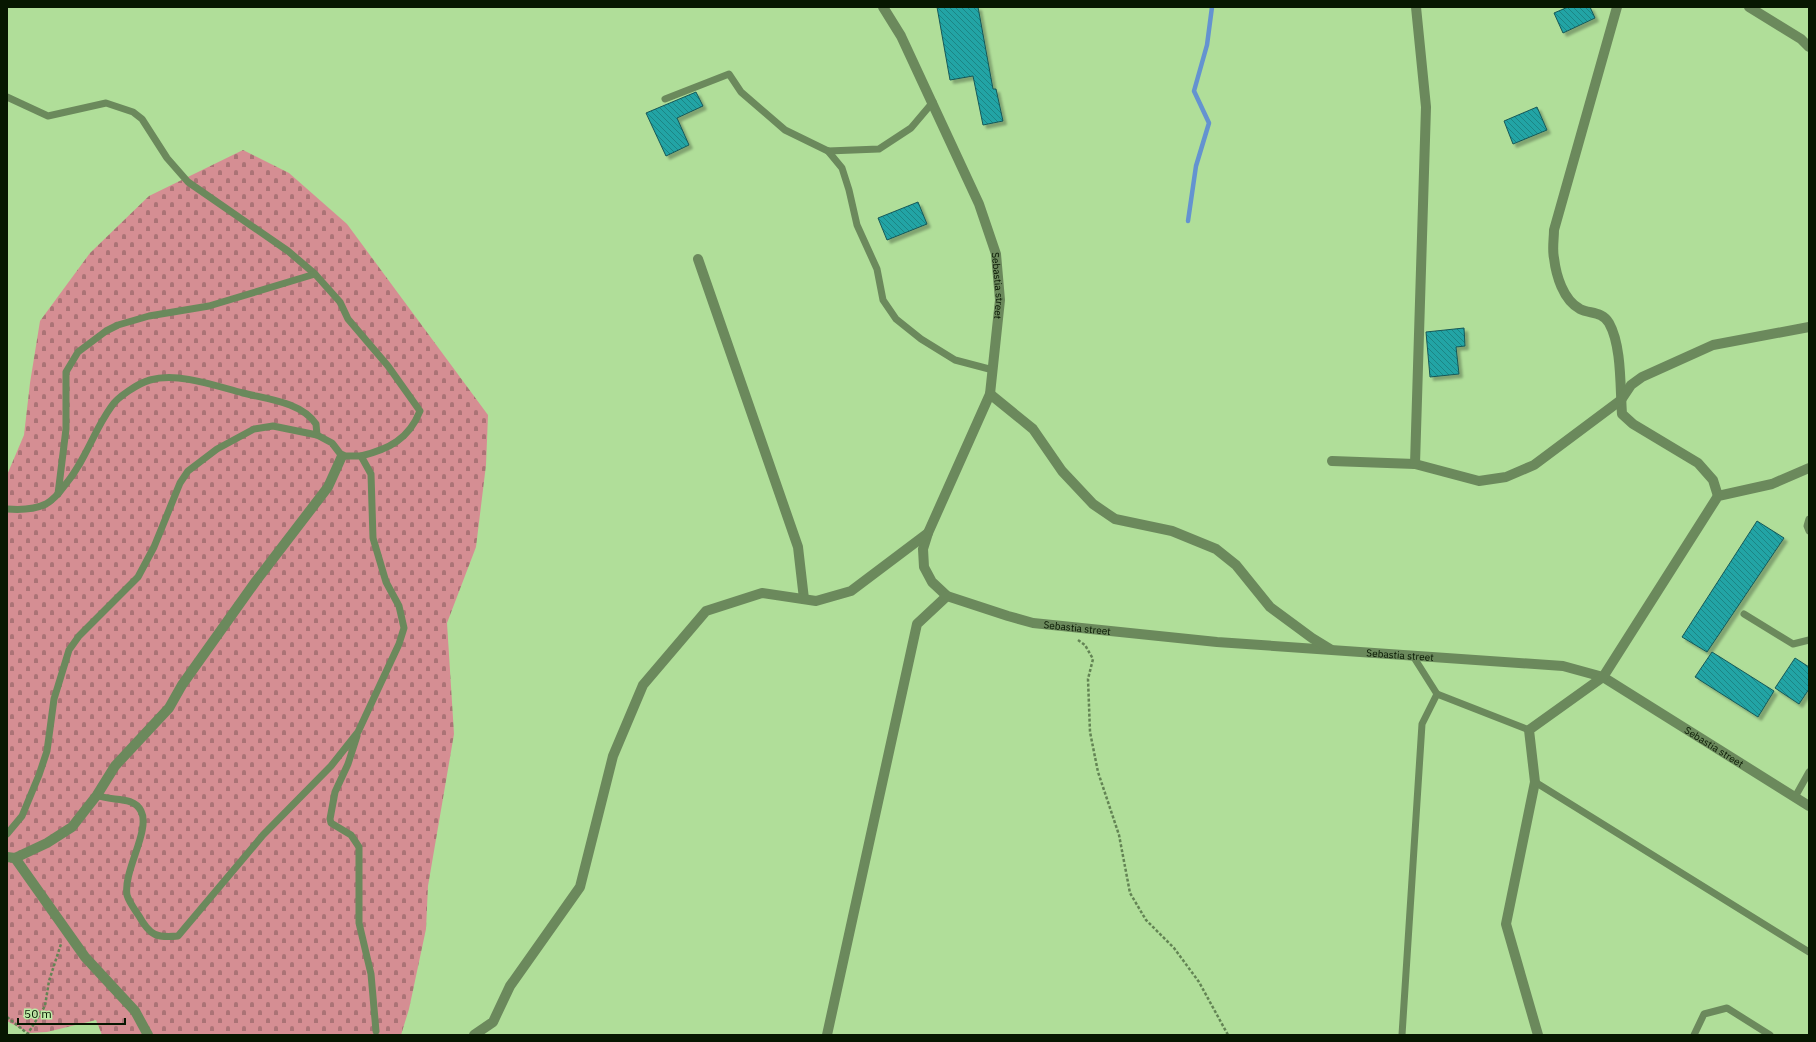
<svg xmlns="http://www.w3.org/2000/svg" width="1816" height="1042" viewBox="0 0 1816 1042" font-family="'IBM Plex Sans',sans-serif">
	<defs>
		<pattern id="cemetery-stones" width="16" height="16" patternUnits="userSpaceOnUse"><rect width="16" height="16" fill="#d58e93"/><path d="M2 7V4a2 2 0 0 1 4 0v3zM10 15v-3a2 2 0 0 1 4 0v3z" fill="#ab7376"/></pattern>
		<pattern id="building-back-hatch" width="6" height="6" patternUnits="userSpaceOnUse"><rect width="6" height="6" fill="#20a4a5"/><path d="M-1 5l2 2M0 0l6 6M5-1l2 2" fill="none" stroke="#1a8584"/></pattern>
		<filter id="shadow"><feDropShadow dx="3.5" dy="3.5" stdDeviation="1" flood-color="#0004"/></filter>
	</defs>
	<rect width="100%" height="100%" fill="#b0de99"/>
	<path fill="url(#cemetery-stones)" d="M243,150L289,173L347,224L488,415L486,465L476,547L447,623L454,734L428,886L426,929L409,1009L401,1035H102L96,1020L47,1032L29,1033L7,1021V475L24,435L30,383L40,321L90,253L149,196Z"/>
	<g fill="none" stroke-linecap="round" stroke-linejoin="round">
		<path stroke="#6493d0" stroke-width="4.5" d="M1188,221L1196,166L1209,123L1194,91L1207,45L1212,7"/>
	</g>
	<g fill="url(#building-back-hatch)" stroke="#185858" filter="url(#shadow)">
		<path d="M937,7H978L993,89H996L1003,121L983,125L973,76L950,80Z"/>
		<path d="M1568,7H1590L1595,18L1563,33L1554,13Z"/>
		<path d="M696,92L703,106L677,118L689,145L666,156L646,113Z"/>
		<path d="M1537,107L1547,130L1513,144L1504,121Z"/>
		<path d="M918,202L927,224L887,240L878,218Z"/>
		<path d="M1464,328L1465,346L1456,347L1459,374L1430,377L1426,332Z"/>
		<path d="M1757,521L1784,538L1707,652L1682,637Z"/>
		<path d="M1712,652L1774,691L1758,717L1695,677Z"/>
		<path d="M1795,658L1809,667V689L1799,704L1775,688Z"/>
	</g>
	<g fill="none" stroke-linecap="round" stroke-linejoin="round">
		<g stroke="#638454" stroke-width="2.5" stroke-dasharray="3 2" stroke-linecap="butt">
			<path d="M1078,640L1085,645L1093,659L1088,679L1090,732L1098,772L1119,835L1130,893L1146,920L1174,948L1199,982L1228,1035"/>
			<path d="M7,1017L28,1034"/>
			<path d="M27,1035L45,1006L49,981L61,944"/>
		</g>
		<g stroke="#6b895c" stroke-width="7">
			<path d="M7,97L48,116L106,103L133,112L142,119L167,158L188,182L288,251L315,274L340,302L348,319L388,366L420,411C409,439 389,449 361,456"/>
			<path d="M665,99L729,74L741,92L785,130L828,151L879,149L911,128L933,102"/>
			<path d="M828,151L842,168L849,190L857,225L877,269L883,300L896,319L921,339L955,360L993,370"/>
			<path d="M58,494L66,429V372L78,352L106,331L118,325L149,316L209,306L315,274"/>
			<path d="M7,509C20,510 34,510 46,504C53,500 60,492 65,485C86,460 93,432 111,407C117,397 139,383 150,380C178,372 216,386 243,393C267,399 301,402 316,424L317,435"/>
			<path d="M1809,519L1807,526L1809,531"/>
			<path d="M1744,614L1793,644L1809,640"/>
			<path d="M1413,656L1437,694L1529,730"/>
			<path d="M357,736L348,764L335,792L330,819L331,823L351,835L359,847V923L371,974L376,1031"/>
			<path d="M1535,782L1809,952"/>
			<path d="M1795,797L1809,772"/>
			<path d="M7,834L22,816L39,775L47,751L54,699L69,650L79,636L138,577L154,547L180,483L188,471L217,449L254,429L273,426L317,435L332,443L342,456H361L371,474L373,538L386,582L399,606L404,628L399,644L358,732L331,766L263,835L178,936C157,938 150,936 139,916C135,910 129,902 127,895C123,871 151,830 141,811C133,795 110,802 97,795"/>
			<path d="M1402,1035L1422,724L1437,694"/>
			<path d="M1694,1035L1704,1014L1727,1008L1770,1035"/>
		</g>
		<g stroke="#6b895c" stroke-width="10">
			<path id="s1" d="M883,7L901,36L979,204L996,254L1000,300L990,394L928,533L923,549L924,567L932,582L947,596L1008,616L1033,623L1217,642L1563,666L1603,677L1809,806"/>
			<path d="M1617,7L1554,230C1554,239 1552,249 1554,258C1556,275 1563,300 1580,309C1590,314 1602,311 1609,323C1622,346 1620,388 1622,414L1633,424L1698,463L1713,480L1718,496"/>
			<path d="M1749,7L1801,39L1809,47"/>
			<path d="M698,259L798,547L804,599"/>
			<path d="M990,394L1033,429L1062,471L1093,504L1115,519L1172,531L1216,549L1236,565L1270,607L1312,638L1330,649"/>
			<path d="M1332,461L1415,464L1479,481L1506,477L1534,465L1621,400L1631,385L1642,377L1713,345L1809,327"/>
			<path d="M1415,464L1426,107L1416,7"/>
			<path d="M7,857L15,858L47,843L72,827L97,795L115,766L169,708L182,685L256,581L328,487L342,456"/>
			<path d="M15,858L85,957L135,1011L148,1035"/>
			<path d="M474,1035L493,1022L510,986L580,887L613,756L643,685L706,611L762,593L816,601L851,591L928,533"/>
			<path d="M827,1035L917,624L947,596"/>
			<path d="M1538,1035L1506,924L1535,782L1529,730L1603,677L1718,496L1772,484L1809,468"/>
		</g>
	</g>
	<g text-anchor="middle" stroke-width="3" stroke-linejoin="round" paint-order="stroke">
		<g font-size="10" fill="#071701" stroke="#bdeba6">
			<text dy="4" stroke="none"><textPath href="#s1" startOffset="304">Sebastia street</textPath></text>
			<text dy="4" stroke="none"><textPath href="#s1" startOffset="772">Sebastia street</textPath></text>
			<text dy="4" stroke="none"><textPath href="#s1" startOffset="1096">Sebastia street</textPath></text>
			<text dy="4" stroke="none"><textPath href="#s1" startOffset="1432">Sebastia street</textPath></text>
		</g>
	</g>
	<rect width="1816" height="1042" fill="none" stroke="#071701" stroke-width="16"/>
	<path d="M18 1018v6h107v-6" fill="none" stroke="#071701" stroke-width="2"/>
	<text x="24" y="1018" font-size="12" fill="#071701" stroke="#bdeba6" stroke-width="3" paint-order="stroke">50 m</text>
</svg>
